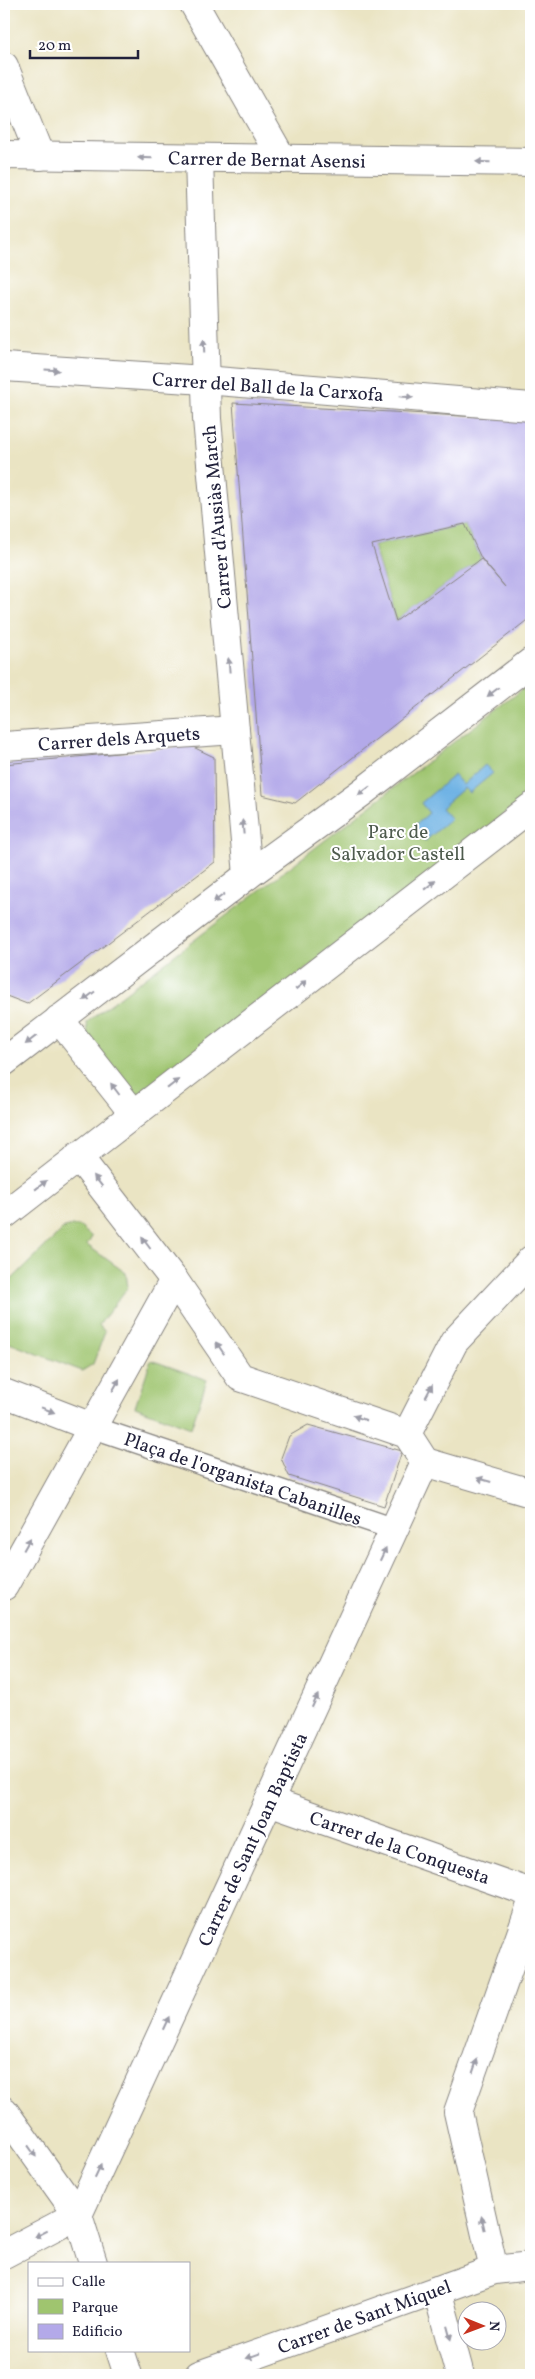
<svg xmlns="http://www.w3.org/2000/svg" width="535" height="2379" viewBox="0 0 535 2379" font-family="Vollkorn,serif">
	<rect width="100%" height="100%" fill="#fff"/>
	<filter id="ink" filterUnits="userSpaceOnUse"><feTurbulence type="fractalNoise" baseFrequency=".02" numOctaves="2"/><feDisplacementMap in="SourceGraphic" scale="10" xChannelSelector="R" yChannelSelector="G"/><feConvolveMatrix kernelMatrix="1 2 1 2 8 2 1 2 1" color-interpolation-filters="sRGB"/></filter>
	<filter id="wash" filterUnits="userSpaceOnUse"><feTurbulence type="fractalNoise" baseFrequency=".0096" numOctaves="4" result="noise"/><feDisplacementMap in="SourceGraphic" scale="20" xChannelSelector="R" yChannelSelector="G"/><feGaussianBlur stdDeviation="1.12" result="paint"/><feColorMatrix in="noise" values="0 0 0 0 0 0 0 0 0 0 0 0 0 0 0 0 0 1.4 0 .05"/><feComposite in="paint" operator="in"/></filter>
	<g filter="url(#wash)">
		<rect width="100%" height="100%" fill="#eae4c3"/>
		<g fill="#9fc56f" stroke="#607455">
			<path d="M465,524L481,559L396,621L373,545Z"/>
			<path d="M531,683V792L431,874L140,1095L124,1087L88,1038L87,1022Z"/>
			<path d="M70,1226H79L92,1237L87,1245L126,1273L128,1287L99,1325L105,1332L93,1364L82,1371L4,1341V1283L7,1284L63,1229Z"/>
			<path d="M151,1360L207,1380L191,1428L135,1407Z"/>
		</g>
		<path fill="#6eb2e4" stroke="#486a90" d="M485,765L493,773L469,793L464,788L441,808L451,819L425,841L413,827L429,813L421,803L454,775L463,785Z"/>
		<g id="blocks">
			<g fill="#b3a9e9" fill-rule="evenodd">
				<path d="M233,403L531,420V617L295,803L262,795ZM465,524L481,558L505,587L481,559L396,621L372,545Z"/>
				<path d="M191,746L214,757L215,862L27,1004L4,995V764Z"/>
				<path d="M308,1425L402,1451L384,1506L289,1476L281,1458L289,1436Z"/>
			</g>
		</g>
	</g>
	<g filter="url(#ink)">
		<use href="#blocks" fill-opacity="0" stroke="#86837f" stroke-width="1"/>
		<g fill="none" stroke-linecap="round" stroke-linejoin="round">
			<g stroke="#86837f" stroke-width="24">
				<path id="pedestrian" d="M92,1427L394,1529"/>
			</g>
			<g stroke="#86837f" stroke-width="30">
				<g id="minor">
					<path d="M194,4L282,159"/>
					<path d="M4,66L40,156"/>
					<path d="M4,155L531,162"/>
					<path d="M199,158L207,419L248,875"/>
					<path d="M4,367L205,380L531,407"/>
					<path d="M4,746L235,730"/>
					<path d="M4,1062L248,875L361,793L531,662"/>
					<path d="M134,1114L531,807"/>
					<path d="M78,1156L174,1280L240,1377L407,1434L425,1462"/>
					<path d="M4,1215L134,1114L59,1019"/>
					<path d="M4,1393L92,1427"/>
					<path d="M407,1434L454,1342L531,1260"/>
					<path d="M425,1462L531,1493"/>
					<path d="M4,1586L174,1280"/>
					<path d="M269,1801L531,1893"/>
					<path d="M4,2111L78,2215L93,2263"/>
					<path d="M78,2215L425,1462"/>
					<path d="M4,2254L78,2215"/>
					<path d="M494,2270L458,2112L531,1905"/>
					<path d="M437,2290L460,2375"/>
					<path d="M120,2350L128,2375"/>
					<path d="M199,2375L494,2270L531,2266"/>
				</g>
			</g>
			<use href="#pedestrian" stroke="#fff" stroke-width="21"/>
			<use href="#minor" stroke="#fff" stroke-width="28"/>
		</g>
		<defs><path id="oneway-solid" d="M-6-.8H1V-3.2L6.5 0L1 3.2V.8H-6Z" transform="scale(1.25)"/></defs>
		<g fill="#9c9ca7">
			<use href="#oneway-solid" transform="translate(145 158) rotate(-179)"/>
			<use href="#oneway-solid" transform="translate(483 162) rotate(-179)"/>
			<use href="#oneway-solid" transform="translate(204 346) rotate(-92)"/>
			<use href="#oneway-solid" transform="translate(52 370) rotate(4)"/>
			<use href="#oneway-solid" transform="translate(406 397) rotate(5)"/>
			<use href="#oneway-solid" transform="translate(229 665) rotate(-95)"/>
			<use href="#oneway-solid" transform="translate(493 692) rotate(143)"/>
			<use href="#oneway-solid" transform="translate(364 791) rotate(143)"/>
			<use href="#oneway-solid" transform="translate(243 827) rotate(-95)"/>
			<use href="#oneway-solid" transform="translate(430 885) rotate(-38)"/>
			<use href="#oneway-solid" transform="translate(219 898) rotate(143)"/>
			<use href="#oneway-solid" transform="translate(301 985) rotate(-38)"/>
			<use href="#oneway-solid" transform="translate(89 996) rotate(143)"/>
			<use href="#oneway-solid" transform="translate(31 1040) rotate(142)"/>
			<use href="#oneway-solid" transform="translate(173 1084) rotate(-38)"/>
			<use href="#oneway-solid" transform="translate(115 1089) rotate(-127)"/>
			<use href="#oneway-solid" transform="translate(98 1181) rotate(-128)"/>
			<use href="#oneway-solid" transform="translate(41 1185) rotate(-38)"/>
			<use href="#oneway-solid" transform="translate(146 1243) rotate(-127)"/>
			<use href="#oneway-solid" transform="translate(220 1348) rotate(-124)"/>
			<use href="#oneway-solid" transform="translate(116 1385) rotate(-61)"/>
			<use href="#oneway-solid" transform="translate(429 1391) rotate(-62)"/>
			<use href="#oneway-solid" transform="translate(48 1410) rotate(21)"/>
			<use href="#oneway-solid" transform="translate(360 1418) rotate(-161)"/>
			<use href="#oneway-solid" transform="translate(484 1480) rotate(-164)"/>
			<use href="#oneway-solid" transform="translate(27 1544) rotate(-61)"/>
			<use href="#oneway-solid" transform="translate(383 1554) rotate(-65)"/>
			<use href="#oneway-solid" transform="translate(315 1701) rotate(-65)"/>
			<use href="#oneway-solid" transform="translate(166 2023) rotate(-65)"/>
			<use href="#oneway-solid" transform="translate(475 2066) rotate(-71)"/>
			<use href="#oneway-solid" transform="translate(32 2151) rotate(55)"/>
			<use href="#oneway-solid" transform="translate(98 2171) rotate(-65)"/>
			<use href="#oneway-solid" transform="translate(483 2223) rotate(-103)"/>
			<use href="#oneway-solid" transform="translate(41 2234) rotate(153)"/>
			<use href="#oneway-solid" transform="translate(449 2333) rotate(75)"/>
			<use href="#oneway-solid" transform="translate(253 2356) rotate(160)"/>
		</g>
	</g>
	<g text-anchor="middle" stroke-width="4" stroke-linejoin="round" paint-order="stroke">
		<g font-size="19" fill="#22223b" stroke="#fff">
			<text transform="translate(267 159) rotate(1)" y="7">Carrer de Bernat Asensi</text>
			<text transform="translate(268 386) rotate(4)" y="7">Carrer del Ball de la Carxofa</text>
			<text transform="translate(216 517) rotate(-95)" y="7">Carrer d'Ausiàs March</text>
			<text transform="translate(119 738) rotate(-4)" y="7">Carrer dels Arquets</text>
			<text transform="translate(243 1478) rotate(19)" y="7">Plaça de l'organista Cabanilles</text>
			<text transform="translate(252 1839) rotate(-65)" y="7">Carrer de Sant Joan Baptista</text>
			<text transform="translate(400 1847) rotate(19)" y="7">Carrer de la Conquesta</text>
			<text transform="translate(364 2316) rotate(-20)" y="7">Carrer de Sant Miquel</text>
		</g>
		<g font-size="19" fill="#4e5b4d" stroke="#fff">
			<text x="398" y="838">Parc de<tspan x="398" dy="22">Salvador Castell</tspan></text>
		</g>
	</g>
	<rect width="535" height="2379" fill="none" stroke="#fff" stroke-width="20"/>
	<rect x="28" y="2262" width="162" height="90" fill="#ffffff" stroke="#a7a7b1"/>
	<rect x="38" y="2278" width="25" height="8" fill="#ffffff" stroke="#a7a7b1"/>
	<text x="72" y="2286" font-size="15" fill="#22223b">Calle</text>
	<rect x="38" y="2299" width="25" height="15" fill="#9fc56f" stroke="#a7a7b1"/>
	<text x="72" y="2312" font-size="15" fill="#22223b">Parque</text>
	<rect x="38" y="2324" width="25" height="15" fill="#b3a9e9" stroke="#a7a7b1"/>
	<text x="72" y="2336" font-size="15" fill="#22223b">Edificio</text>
	<g transform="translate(482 2326) rotate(91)"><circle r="24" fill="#ffffff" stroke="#a7a7b1"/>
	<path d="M0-4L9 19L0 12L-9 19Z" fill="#c8321e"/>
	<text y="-8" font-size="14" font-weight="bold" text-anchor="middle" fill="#22223b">N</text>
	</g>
	<path d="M30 50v8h108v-8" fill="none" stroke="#22223b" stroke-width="2.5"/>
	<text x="38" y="50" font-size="15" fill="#22223b" stroke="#ffffff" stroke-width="4" paint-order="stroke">20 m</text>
</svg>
